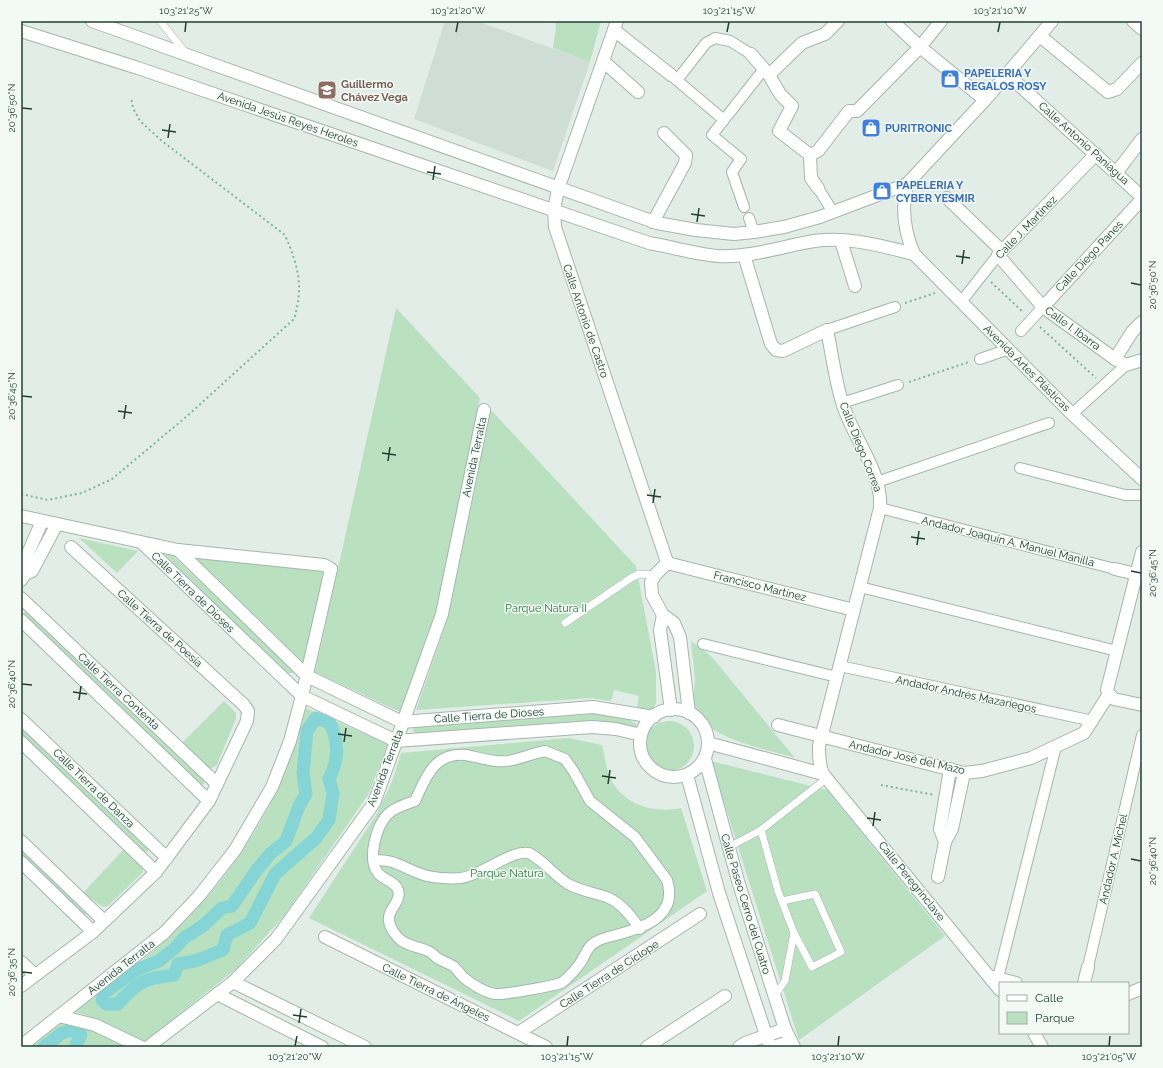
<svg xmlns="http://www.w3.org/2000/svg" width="1163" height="1068" viewBox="0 0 1163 1068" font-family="Raleway,sans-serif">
	<rect width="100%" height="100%" fill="#e2ede7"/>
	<path fill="#d0ddd6" d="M445,21H477L590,62L553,171L414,119Z"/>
	<g fill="#b9e0bf">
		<path d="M555,21H601L590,62L553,48L556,28Z"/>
		<path d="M396,308L480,398L436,613L400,712L315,672Z"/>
		<path d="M491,410L636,566L656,672V703L653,709H648L637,707L639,696L614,690L611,701L591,698L416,710L448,618Z"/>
		<path d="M79,538L138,551L117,573Z"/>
		<path d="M166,551L170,553L291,668L294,673H287L166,556Z"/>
		<path d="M193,557L327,570L304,663Z"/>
		<path d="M25,611L28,612L204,781V784H200L24,615Z"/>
		<path d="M691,641L711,656L795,758C767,749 706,739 695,709C692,700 695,688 695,678C694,666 692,654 691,641Z"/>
		<path d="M224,701L236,713V718L217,765L210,769L182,743Z"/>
		<path d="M306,708L388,744L368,795L284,916L236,969L144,1042L92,1017L75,1012C110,985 147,959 178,928C224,883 264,826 287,766C295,747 300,727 306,708Z"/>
		<path d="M594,714L627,719L637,724L636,727H633L594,720L416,733L412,730L416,727Z"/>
		<circle cx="669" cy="746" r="25"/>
		<path d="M21,727L148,848V852L143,851L21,735Z"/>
		<path d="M568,738L602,745C605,758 607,775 615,786C630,807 657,813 681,808L707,891L519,1021L309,918L376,815L392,782L401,753Z"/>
		<path d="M711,761L827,790L945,936L799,1040Z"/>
		<path d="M21,849L85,911L86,914L81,913L21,855Z"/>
		<path d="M124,849L142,866L143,872L108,906L103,907L83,893Z"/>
		<path d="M61,1023L89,1028L129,1047H30Z"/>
	</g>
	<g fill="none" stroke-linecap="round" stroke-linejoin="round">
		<g stroke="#85d5d7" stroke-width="13">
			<path d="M316,718L330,723C339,744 339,759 329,779L333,793L329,820L316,838L275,874L250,923L227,935L223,950L195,961L178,964L174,975C144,978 137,982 118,1004H106L102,1000L104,993L136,970L159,961L175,948L184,938L204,925L222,908L232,906L256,871L270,854L286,841L299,806L306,794L303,773L307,731Z"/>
			<path d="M44,1047L62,1033L72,1030L81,1035L75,1047"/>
		</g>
		<g stroke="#a4b6ae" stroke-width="8">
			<g id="service">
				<path d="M160,21L186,53"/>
				<path d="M565,623L631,578L639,574L655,575"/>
				<path d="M761,830L778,891L794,933L812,967L841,952L815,894L782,901"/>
				<path d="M729,847L761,830L827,778"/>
				<path d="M774,996L785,981L794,933"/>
			</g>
		</g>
		<g stroke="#a4b6ae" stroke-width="12">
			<g id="pedestrian">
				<path d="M673,77L724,120"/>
				<path d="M677,80L706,43L715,38L730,41L751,54"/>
				<path d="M818,188L833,212"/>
				<path d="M744,207L732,172L741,159L712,135L764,69"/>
				<path d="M749,218L754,232"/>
				<path d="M961,302L998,255"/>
				<path d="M827,330L895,307"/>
				<path d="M1021,331L1043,307"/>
				<path d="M980,359L1009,349"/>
				<path d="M842,403L898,385"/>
				<path d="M1072,414L1126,365"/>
				<path d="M1020,468L1125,495H1142"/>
				<path d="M877,482L1049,423"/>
				<path d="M880,508L1115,569"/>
				<path d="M860,587L1117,651"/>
				<path d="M703,644L837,677"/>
				<path d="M840,666L1093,721"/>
				<path d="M545,751L565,759L574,772L590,801L635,837L667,880C679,918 640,929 612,936C579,944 592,954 572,973C569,976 565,981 561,983C553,986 503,995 495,994C484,992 471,984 463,977C460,974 457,969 453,966C448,963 442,961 437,958C434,956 433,953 430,952C421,947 411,947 402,941C396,937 390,928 389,921C387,909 402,902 398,890C395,881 383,880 378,873C367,859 376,826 388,814C395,807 406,804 415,801C426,777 434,752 466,755C476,757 486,760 496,761C513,763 529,754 545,751Z"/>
				<path d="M374,860C397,860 401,867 421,874C432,878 449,879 461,878C483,875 510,850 529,853C544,861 554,875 568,884C581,891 596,893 609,898C623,905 631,916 640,929"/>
				<path d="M1088,967L1142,735"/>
				<path d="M998,978L1056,746"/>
			</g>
		</g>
		<g stroke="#a4b6ae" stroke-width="14">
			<g id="minor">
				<path d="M892,21L920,47L985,100"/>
				<path d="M1133,21L1142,29"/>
				<path d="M614,30L671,75"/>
				<path d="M1040,36L1108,92L1117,89L1142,63"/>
				<path d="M751,54L769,75L780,94L792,106L779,131L810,155"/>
				<path d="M603,61L638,92"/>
				<path d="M1007,74L1142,197"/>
				<path d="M769,75L802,43L825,34L838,21"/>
				<path d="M1096,154L998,255L1043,307L1115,359L1126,365L1142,360"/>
				<path d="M810,155L818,151L849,111H857L920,47L941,21"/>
				<path d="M810,155L811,178L818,188"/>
				<path d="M1116,173L1142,139"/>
				<path d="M558,189L617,21"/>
				<path d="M947,198L1002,251"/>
				<path d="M653,222L685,163L686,155L664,133"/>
				<path d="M841,241L855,286"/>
				<path d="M744,255L771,344L776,350L783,351L827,330C832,354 835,379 842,402C852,437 883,472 880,508L819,746C819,756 819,765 823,774L1000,990"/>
				<path d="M1043,307L1142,199"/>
				<path d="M1115,359L1132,332L1142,322"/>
				<path d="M21,516L178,550L324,565L331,569L302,696L290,741L272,787L235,850L199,896L164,933L21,1046"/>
				<path d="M142,543L302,696L396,741L592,727L616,729L641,735"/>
				<path d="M178,550L307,676L402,722L593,707L654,717"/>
				<path d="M667,563L854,610"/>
				<path d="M1115,569L1136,574"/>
				<path d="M25,574L32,571L57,524"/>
				<path d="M21,580L25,574L23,565L42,521"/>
				<path d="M21,598L217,784"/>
				<path d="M21,620L209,801"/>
				<path d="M1109,694L1107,690L1142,552"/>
				<path d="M1109,694L1114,699L1142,705"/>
				<path d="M21,719L167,858"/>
				<path d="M778,725L964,773L982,771L1031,758L1084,733L1109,694"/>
				<path d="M21,742L156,872"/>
				<path d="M708,743L823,774"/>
				<path d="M21,841L104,921"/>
				<path d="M945,842L940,829L950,769"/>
				<path d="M21,862L93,932"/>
				<path d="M938,877L945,842L952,829L964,773"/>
				<path d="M325,937L546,1047"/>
				<path d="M21,962L35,975"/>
				<path d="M989,976L1016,983"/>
				<path d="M233,982L365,1047"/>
				<path d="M1084,983L1088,967"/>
				<path d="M21,986L93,932L156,872L209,801L247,721L248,711L244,705L71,547"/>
				<path d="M217,994L322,1047"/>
				<path d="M1128,994L1142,988"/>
				<path d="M59,1016L95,1025L141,1047"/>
				<path d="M518,1033L700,914"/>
				<path d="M1034,1033L1042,1047"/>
				<path d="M148,1047L233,982L276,939L374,803L442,614L484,410"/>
				<path d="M647,1047L725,996"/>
				<path d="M739,1047L745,1043L785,1029"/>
				<path d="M774,1047L791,1041"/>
			</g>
		</g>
		<g stroke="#a4b6ae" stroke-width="14">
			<g id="tertiary">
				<path d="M92,21L657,223L696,230L734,234L754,232L784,227L820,217L907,184L985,100L1052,21"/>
				<path d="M21,31L138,68L649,243C672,247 695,254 718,256C750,258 783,246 814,241C848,236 881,246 914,254"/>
				<path d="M907,184C901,209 904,231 914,254L1072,414L1142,479"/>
				<path d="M558,189L554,210L555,227L666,559L667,563L655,575L651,582L652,595L663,615L674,623L680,637L689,713"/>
				<path d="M663,615L660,630L671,710"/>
				<circle cx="674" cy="743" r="34"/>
				<path d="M705,759L738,881L785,1029L794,1047"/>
				<path d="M687,775L719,893L770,1047"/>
			</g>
		</g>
		<g stroke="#7fb49d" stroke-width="2" stroke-dasharray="2 3" stroke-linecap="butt">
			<path d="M991,282L1023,312"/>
			<path d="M905,303L935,293"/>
			<path d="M1040,327L1096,378"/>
			<path d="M909,382L969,362"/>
			<path d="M21,494L48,500L82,493L112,479L186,417L294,319C304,287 298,265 285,235L162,141L140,121L133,108L131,97"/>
			<path d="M881,785L935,795"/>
		</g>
		<use href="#service" stroke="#fff" stroke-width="7"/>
		<use href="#pedestrian" stroke="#fff" stroke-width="10"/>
		<use href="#minor" stroke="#fff" stroke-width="12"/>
		<use href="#tertiary" stroke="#fff" stroke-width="12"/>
	</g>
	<path fill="none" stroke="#204034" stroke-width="1.5" d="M185,32L186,22M456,32L458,22M727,32L729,22M998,32L1000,22M22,108L32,109M162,130L176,132M168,138L170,124M427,172L441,174M433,180L435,166M691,214L705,216M697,222L699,208M956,256L970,258M962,264L964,250M1131,283L1141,285M22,396L32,397M118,411L132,413M124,419L126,405M382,453L396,455M388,461L390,447M647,495L661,497M653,503L655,489M911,537L925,539M917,545L919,531M1131,571L1141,573M22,684L32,685M73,692L87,694M79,700L81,686M338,734L352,736M344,742L346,728M602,776L616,778M608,784L610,770M867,818L881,820M873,826L875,812M1131,859L1141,861M22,972L32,973M293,1015L307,1017M299,1023L301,1009M295,1046L297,1036M567,1046L568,1036M838,1046L839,1036M1109,1046L1110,1036"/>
	<defs>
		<g id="shop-square" transform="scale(1)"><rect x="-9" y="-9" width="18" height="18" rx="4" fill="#3f7fe0" stroke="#f3f9f5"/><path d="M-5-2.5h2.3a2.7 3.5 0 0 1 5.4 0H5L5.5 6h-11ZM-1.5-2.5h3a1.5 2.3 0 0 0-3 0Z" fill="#fff"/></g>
		<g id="school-square" transform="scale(1)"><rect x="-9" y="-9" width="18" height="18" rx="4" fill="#8d6e63" stroke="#f3f9f5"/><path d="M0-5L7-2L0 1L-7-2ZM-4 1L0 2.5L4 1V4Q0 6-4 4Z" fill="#fff"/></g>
	</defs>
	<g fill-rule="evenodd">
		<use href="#shop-square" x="950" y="79"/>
		<use href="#school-square" x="327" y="90"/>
		<use href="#shop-square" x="871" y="128"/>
		<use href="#shop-square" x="882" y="191"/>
	</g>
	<g text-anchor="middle" stroke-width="3" stroke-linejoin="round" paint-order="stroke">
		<g font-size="11" font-weight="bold" fill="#366cbe" stroke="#f3f9f5" text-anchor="start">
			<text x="964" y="77">PAPELERIA Y<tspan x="964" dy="13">REGALOS ROSY</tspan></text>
			<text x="885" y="132">PURITRONIC</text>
			<text x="896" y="189">PAPELERIA Y<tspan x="896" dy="13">CYBER YESMIR</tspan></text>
		</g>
		<g font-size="11" font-weight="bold" fill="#785e54" stroke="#f3f9f5" text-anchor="start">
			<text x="341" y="88">Guillermo<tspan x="341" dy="13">Chávez Vega</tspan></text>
		</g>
		<g font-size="11" fill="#204034" stroke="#f3f9f5">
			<text transform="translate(288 119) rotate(19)" y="4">Avenida Jesús Reyes Heroles</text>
			<text transform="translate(1084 143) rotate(42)" y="4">Calle Antonio Paniagua</text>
			<text transform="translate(1026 227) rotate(-46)" y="4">Calle J. Martínez</text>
			<text transform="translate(1089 256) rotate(-47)" y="4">Calle Diego Panes</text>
			<text transform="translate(586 321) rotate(71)" y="4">Calle Antonio de Castro</text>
			<text transform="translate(1073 328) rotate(36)" y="4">Calle I. Ibarra</text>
			<text transform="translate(1027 368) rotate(45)" y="4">Avenida Artes Plásticas</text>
			<text transform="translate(861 447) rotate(68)" y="4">Calle Diego Correa</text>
			<text transform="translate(474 457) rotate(-78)" y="4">Avenida Terralta</text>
			<text transform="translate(1008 541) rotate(14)" y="4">Andador Joaquín A. Manuel Manilla</text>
			<text transform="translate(760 586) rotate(14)" y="4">Francisco Martínez</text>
			<text transform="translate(193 592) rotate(44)" y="4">Calle Tierra de Dioses</text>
			<text transform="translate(160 628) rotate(42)" y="4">Calle Tierra de Poesía</text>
			<text transform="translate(119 691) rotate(43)" y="4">Calle Tierra Contenta</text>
			<text transform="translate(966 694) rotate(12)" y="4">Andador Andrés Mazariegos</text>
			<text transform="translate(489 715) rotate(-4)" y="4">Calle Tierra de Dioses</text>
			<text transform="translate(907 757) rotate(13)" y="4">Andador José del Mazo</text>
			<text transform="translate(385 768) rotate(-69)" y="4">Avenida Terralta</text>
			<text transform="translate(94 788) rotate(44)" y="4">Calle Tierra de Danza</text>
			<text transform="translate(1113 859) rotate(-77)" y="4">Andador A. Michel</text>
			<text transform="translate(912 881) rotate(51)" y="4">Calle Peregrinclave</text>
			<text transform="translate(746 904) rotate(73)" y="4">Calle Paseo Cerro del Cuatro</text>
			<text transform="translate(121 967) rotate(-38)" y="4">Avenida Terralta</text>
			<text transform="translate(609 974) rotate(-33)" y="4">Calle Tierra de Cíclope</text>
			<text transform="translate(436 992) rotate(26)" y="4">Calle Tierra de Ángeles</text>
		</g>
		<g font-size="11" fill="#277b3d" stroke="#f3f9f5">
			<text x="546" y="612">Parque Natura II</text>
			<text x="507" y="877">Parque Natura</text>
		</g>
	</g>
	<rect width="1163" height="1068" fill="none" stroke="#f3f9f5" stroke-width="44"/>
	<rect x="999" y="982" width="130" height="52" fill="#f3f9f5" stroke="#9fafa8"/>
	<rect x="1007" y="995" width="20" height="6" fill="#ffffff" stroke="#9fafa8"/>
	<text x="1035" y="1002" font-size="12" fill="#204034">Calle</text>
	<rect x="1007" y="1012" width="20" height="12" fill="#b9e0bf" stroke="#9fafa8"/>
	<text x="1035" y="1022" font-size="12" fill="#204034">Parque</text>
	<rect x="22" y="22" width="1119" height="1024" fill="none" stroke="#204034" stroke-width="1.5"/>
	<g font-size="10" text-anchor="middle" fill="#204034">
		<text x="186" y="14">103°21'25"W</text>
		<text x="458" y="14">103°21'20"W</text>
		<text x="729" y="14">103°21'15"W</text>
		<text x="1000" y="14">103°21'10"W</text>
		<text transform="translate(11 108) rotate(-90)" y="4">20°36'50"N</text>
		<text transform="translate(1152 285) rotate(-90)" y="4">20°36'50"N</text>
		<text transform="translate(11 396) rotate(-90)" y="4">20°36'45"N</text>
		<text transform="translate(1152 573) rotate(-90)" y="4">20°36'45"N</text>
		<text transform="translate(11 684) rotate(-90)" y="4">20°36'40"N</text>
		<text transform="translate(1152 861) rotate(-90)" y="4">20°36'40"N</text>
		<text transform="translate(11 972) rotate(-90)" y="4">20°36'35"N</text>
		<text x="295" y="1060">103°21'20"W</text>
		<text x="567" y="1060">103°21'15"W</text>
		<text x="838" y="1060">103°21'10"W</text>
		<text x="1109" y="1060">103°21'05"W</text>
	</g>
</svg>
